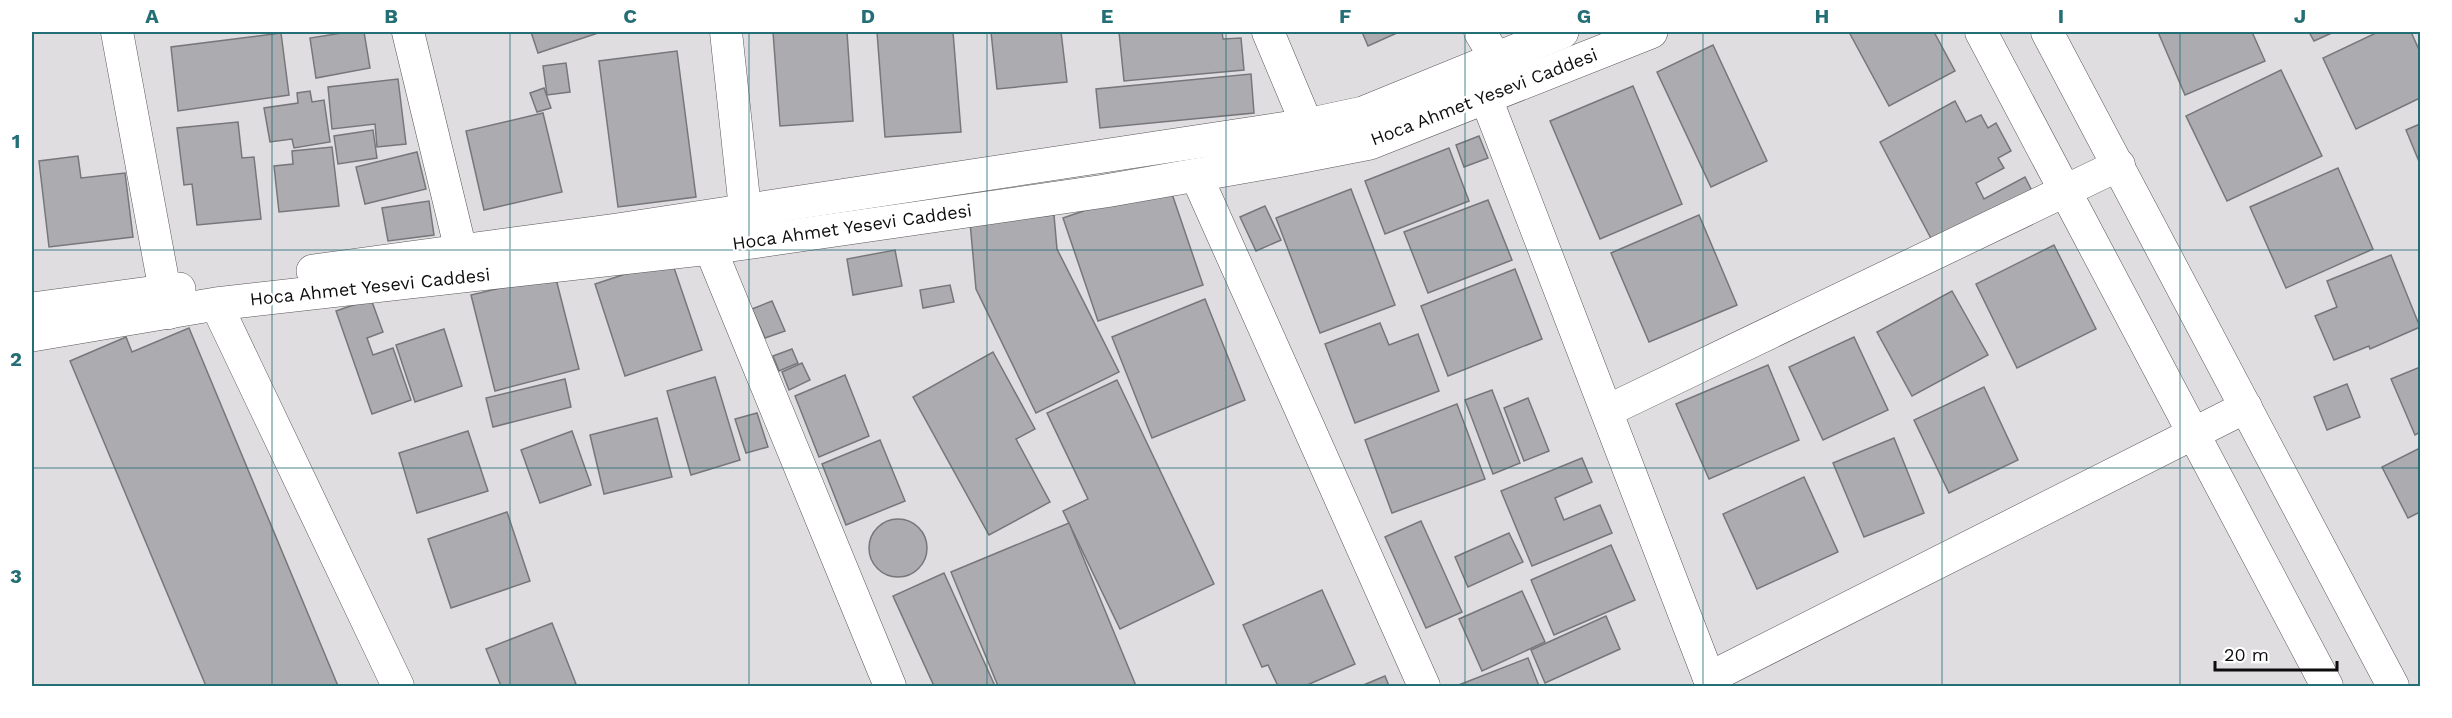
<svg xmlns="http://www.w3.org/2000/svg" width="2452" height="718" viewBox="0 0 2452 718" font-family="'Work Sans',sans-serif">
	<rect width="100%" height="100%" fill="#e0dde1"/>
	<g fill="#acabaf" stroke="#77777a" stroke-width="1.5">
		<path d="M348,32H364L370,68L316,78L310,38Z"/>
		<path d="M531,32H601L538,53Z"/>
		<path d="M773,32H847L853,121L780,126Z"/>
		<path d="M877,32H953L961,132L885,137Z"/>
		<path d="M991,32H1061L1067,82L997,89Z"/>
		<path d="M1119,32H1222L1223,39L1241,38L1244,70L1124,81Z"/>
		<path d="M1362,32H1399L1368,46Z"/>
		<path d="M1849,32H1934L1955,71L1889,106Z"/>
		<path d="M2158,32H2252L2265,61L2185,95Z"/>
		<path d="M2309,32H2334L2314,41Z"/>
		<path d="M2378,32H2411L2420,52V98L2356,129L2323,58Z"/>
		<path d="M281,33L289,95L178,111L171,47Z"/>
		<path d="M1713,45L1767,161L1711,187L1657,72Z"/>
		<path d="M677,51L696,197L618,207L599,61Z"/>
		<path d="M566,63L570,92L547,95L543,66Z"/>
		<path d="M2281,70L2322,156L2227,201L2186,116Z"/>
		<path d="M1251,74L1254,113L1100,128L1096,89Z"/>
		<path d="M398,79L406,144L377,147L375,124L332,129L328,87Z"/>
		<path d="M1633,86L1682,204L1600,239L1550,121Z"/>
		<path d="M544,88L551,108L537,112L530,93Z"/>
		<path d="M310,91L312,102L324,100L330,142L294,148L292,139L270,142L264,108L298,103L297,93Z"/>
		<path d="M1955,101L1966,122L1981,115L1988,128L1996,123L2011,151L1998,158L2004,168L1976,183L1984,199L2025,177L2032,191L1934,244L1880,142Z"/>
		<path d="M543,113L562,192L484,210L466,131Z"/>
		<path d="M238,122L242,158L254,157L261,219L197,225L192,184L184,185L177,128Z"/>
		<path d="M2420,124V164L2406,130Z"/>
		<path d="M373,130L377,158L338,164L334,136Z"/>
		<path d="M1479,136L1488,158L1464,167L1456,145Z"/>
		<path d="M332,147L339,206L279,212L274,166L293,164L292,151Z"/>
		<path d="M1449,148L1469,201L1385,234L1365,181Z"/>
		<path d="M417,152L426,189L365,204L356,167Z"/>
		<path d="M78,156L81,178L125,173L133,237L49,247L39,161Z"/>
		<path d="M2338,168L2373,249L2286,288L2250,207Z"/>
		<path d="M1168,182L1203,285L1098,321L1063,218Z"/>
		<path d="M1351,189L1395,305L1320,333L1276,218Z"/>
		<path d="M1488,200L1512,260L1428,293L1404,232Z"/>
		<path d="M429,201L434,235L388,241L382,208Z"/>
		<path d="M1265,206L1281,240L1256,251L1240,217Z"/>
		<path d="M1054,215L1057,249L1119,372L1036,413L976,289L970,222Z"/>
		<path d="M1699,215L1737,305L1649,342L1611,253Z"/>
		<path d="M2054,245L2096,329L2017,368L1976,284Z"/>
		<path d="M895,250L902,286L853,295L847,259Z"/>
		<path d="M2391,255L2420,327L2370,349L2369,346L2334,360L2315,316L2337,307L2327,281Z"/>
		<path d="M671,259L702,350L625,376L595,284Z"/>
		<path d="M1515,269L1542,339L1448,376L1421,306Z"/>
		<path d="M555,275L579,369L495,391L471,295Z"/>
		<path d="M950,285L954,302L923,308L920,290Z"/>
		<path d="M1952,291L1988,355L1912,396L1877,332Z"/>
		<path d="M371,299L383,332L367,338L373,355L393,348L411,400L372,414L336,311Z"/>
		<path d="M1205,299L1245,400L1152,438L1112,337Z"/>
		<path d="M772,301L785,331L765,338L752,309Z"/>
		<path d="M1380,323L1389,345L1418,334L1439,391L1355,423L1325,344Z"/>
		<path d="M189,328L338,686H206L70,361L126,337L132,352Z"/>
		<path d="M444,329L462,386L415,402L396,345Z"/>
		<path d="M1854,337L1888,410L1823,440L1789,367Z"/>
		<path d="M792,349L798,363L779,371L773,356Z"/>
		<path d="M993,352L1035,429L1016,439L1050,502L989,535L913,397Z"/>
		<path d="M802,363L810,380L789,390L782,372Z"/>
		<path d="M1768,365L1799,440L1709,479L1676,404Z"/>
		<path d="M2420,367V432L2415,435L2391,379Z"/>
		<path d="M845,375L869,436L819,457L795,396Z"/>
		<path d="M715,377L740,460L691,475L667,391Z"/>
		<path d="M565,379L571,407L493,427L486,398Z"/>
		<path d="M1117,380L1214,584L1120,629L1063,511L1088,499L1047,413Z"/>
		<path d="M2347,384L2360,417L2327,430L2314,397Z"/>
		<path d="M1984,387L2018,460L1949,493L1914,420Z"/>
		<path d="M1492,390L1520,463L1493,474L1465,400Z"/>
		<path d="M1528,398L1549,451L1524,461L1504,408Z"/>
		<path d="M1457,404L1485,479L1392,513L1365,440Z"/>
		<path d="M757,413L768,447L746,453L735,419Z"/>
		<path d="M657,418L672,477L604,494L590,435Z"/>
		<path d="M468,431L488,491L417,513L399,453Z"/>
		<path d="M572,431L591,485L540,503L521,450Z"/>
		<path d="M1894,438L1924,513L1864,537L1833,463Z"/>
		<path d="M880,440L905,501L846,525L822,464Z"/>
		<path d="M2420,448V512L2408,518L2382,467Z"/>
		<path d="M1582,458L1592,482L1555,498L1564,520L1600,505L1612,533L1532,566L1501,491Z"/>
		<path d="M1804,477L1838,552L1757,589L1723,514Z"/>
		<path d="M507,512L530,581L451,608L428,539Z"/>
		<circle cx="898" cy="548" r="29"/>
		<path d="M1421,521L1462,612L1426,628L1385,537Z"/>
		<path d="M1069,523L1136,686H998L951,572Z"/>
		<path d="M1509,533L1523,562L1468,587L1455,557Z"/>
		<path d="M1611,545L1635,600L1554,635L1531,580Z"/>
		<path d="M944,573L995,686H934L893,596Z"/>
		<path d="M1322,590L1355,664L1305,686H1278L1268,665L1262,667L1243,625Z"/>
		<path d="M1522,591L1545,642L1482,671L1459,619Z"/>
		<path d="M1606,616L1620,649L1545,683L1531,650Z"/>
		<path d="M552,623L576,684L569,686H501L486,649Z"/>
		<path d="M1528,658L1539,686H1456Z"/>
		<path d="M1385,676L1389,686H1361Z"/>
	</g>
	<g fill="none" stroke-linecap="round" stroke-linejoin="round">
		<g stroke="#595659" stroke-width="33">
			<g id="minor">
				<path d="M117,32L169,313"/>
				<path d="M408,32L461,251"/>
				<path d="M726,32L745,209"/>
				<path d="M1268,32L1307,125"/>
				<path d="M1480,32L1496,59"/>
				<path d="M1981,32L2327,686"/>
				<path d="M2047,32L2393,686"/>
				<path d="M1486,98L1712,686"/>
				<path d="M1196,175L1424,686"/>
				<path d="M710,248L890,686"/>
				<path d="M216,304L398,686"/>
				<path d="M1607,411L2119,165"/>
				<path d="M1709,678L2246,407"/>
			</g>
		</g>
		<g stroke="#595659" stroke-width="34">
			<g id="tertiary">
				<path d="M313,271L617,230L1307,125L1363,113L1562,32"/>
				<path d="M32,309L179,289"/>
				<path d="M32,335L216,304L710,248L1105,191L1288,159L1370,143L1651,32"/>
			</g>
		</g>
		<use href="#minor" stroke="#fff" stroke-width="32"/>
		<use href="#tertiary" stroke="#fff" stroke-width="33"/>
	</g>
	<path fill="none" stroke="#246e76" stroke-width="1.5" stroke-opacity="0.55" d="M272,32V686M510,32V686M749,32V686M987,32V686M1226,32V686M1465,32V686M1703,32V686M1942,32V686M2180,32V686M32,250H2420M32,468H2420"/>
	<g text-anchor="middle" stroke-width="4.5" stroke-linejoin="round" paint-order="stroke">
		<g font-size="18" fill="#0e0d0e" stroke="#fff">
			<text transform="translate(1484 97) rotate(-21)" y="6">Hoca Ahmet Yesevi Caddesi</text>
			<text transform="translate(852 227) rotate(-8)" y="6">Hoca Ahmet Yesevi Caddesi</text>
			<text transform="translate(370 287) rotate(-6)" y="6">Hoca Ahmet Yesevi Caddesi</text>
		</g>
	</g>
	<rect width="2452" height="718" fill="none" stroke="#ffffff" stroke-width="66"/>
	<path d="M2215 661v9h122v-9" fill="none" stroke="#0e0d0e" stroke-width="3"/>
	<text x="2224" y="661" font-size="18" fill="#0e0d0e" stroke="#ffffff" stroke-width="4.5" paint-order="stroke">20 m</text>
	<rect x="33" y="33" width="2386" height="652" fill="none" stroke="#246e76" stroke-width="2"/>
	<g font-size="20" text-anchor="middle" font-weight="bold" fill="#246e76">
		<text x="152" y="23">A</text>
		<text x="391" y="23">B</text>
		<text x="630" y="23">C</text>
		<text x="868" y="23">D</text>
		<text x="1107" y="23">E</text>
		<text x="1345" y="23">F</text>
		<text x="1584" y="23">G</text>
		<text x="1822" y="23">H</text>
		<text x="2061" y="23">I</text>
		<text x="2300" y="23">J</text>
		<text x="16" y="148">1</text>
		<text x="16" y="366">2</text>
		<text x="16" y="583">3</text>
	</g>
</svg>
